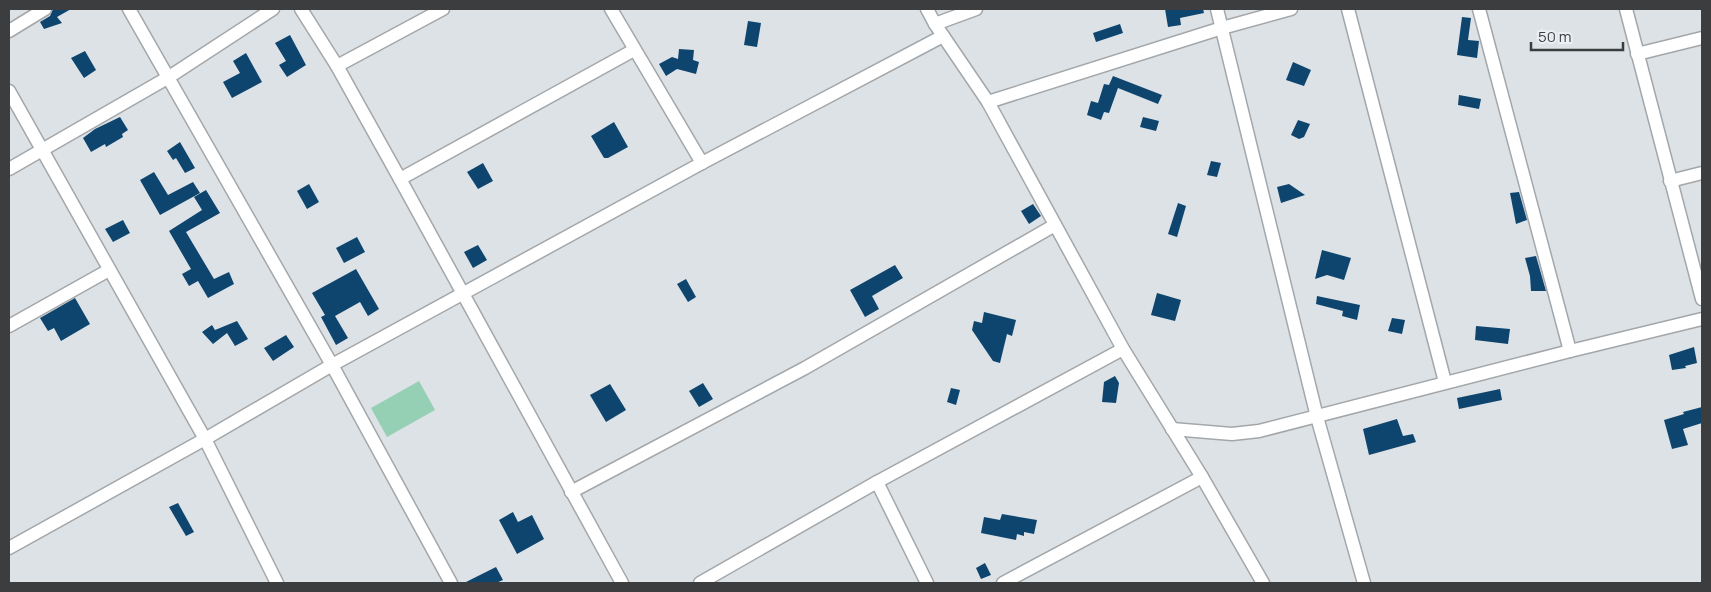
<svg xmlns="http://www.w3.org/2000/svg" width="1711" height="592" viewBox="0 0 1711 592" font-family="Manrope,sans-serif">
	<rect width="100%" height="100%" fill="#dde2e6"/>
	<path fill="#95cfb4" d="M419,381L435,410L387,437L371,408Z"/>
	<g fill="#0e456e">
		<path d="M53,9H71L57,17L62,23L44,29L40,22L50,16Z"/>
		<path d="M1165,9H1203L1204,13L1180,18L1181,25L1168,27Z"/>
		<path d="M1462,17L1471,18L1468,40L1479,41L1477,58L1457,55Z"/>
		<path d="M748,21L761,23L757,47L744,45Z"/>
		<path d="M1120,24L1123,33L1096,42L1093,33Z"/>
		<path d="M290,35L306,65L287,77L279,65L286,61L275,43Z"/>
		<path d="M679,49L694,50L693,60L699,62L696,74L677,69L666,76L659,64L672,57L678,59Z"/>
		<path d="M85,51L96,70L84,78L71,58Z"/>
		<path d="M246,53L262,82L232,98L223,82L240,73L233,61Z"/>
		<path d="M1293,62L1311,70L1304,86L1286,80Z"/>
		<path d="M1113,76L1162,95L1158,104L1118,88L1109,113L1104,112L1101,120L1087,115L1091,101L1098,103L1104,84L1109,85Z"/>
		<path d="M1459,95L1481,99L1479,109L1458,105Z"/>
		<path d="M120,117L128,130L122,134L123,137L106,147L105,144L91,152L83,138L95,129Z"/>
		<path d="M1143,117L1159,121L1156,131L1140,127Z"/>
		<path d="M1298,120L1310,124L1304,137L1299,139L1291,135Z"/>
		<path d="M614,122L628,147L608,158H604L591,136Z"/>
		<path d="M180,142L195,168L185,173L176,158L173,160L167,151Z"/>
		<path d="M1211,161L1221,163L1217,177L1207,175Z"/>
		<path d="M483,163L493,181L478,189L467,172Z"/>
		<path d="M154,172L168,195L193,182L200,193L160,215L140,180Z"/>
		<path d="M309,184L319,202L307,209L297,191Z"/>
		<path d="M1289,184L1305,195L1281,203L1277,187Z"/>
		<path d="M206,190L220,213L186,232L214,279L229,272L234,284L208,298L198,281L189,286L182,274L191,269L169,231L202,210L194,197Z"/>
		<path d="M1519,192L1527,220L1516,224L1510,193Z"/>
		<path d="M1178,203L1186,206L1177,237L1168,234Z"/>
		<path d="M1033,204L1041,216L1029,224L1021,211Z"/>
		<path d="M123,220L130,233L113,242L105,229Z"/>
		<path d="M357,237L365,252L344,263L336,248Z"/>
		<path d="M478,245L487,260L473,268L464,252Z"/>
		<path d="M1322,250L1351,258L1344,280L1327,275L1315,279Z"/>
		<path d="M1536,256L1546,291H1531L1530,276L1525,258Z"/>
		<path d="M895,265L903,278L872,296L879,309L865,317L850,290Z"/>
		<path d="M356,269L379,309L368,316L360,302L335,316L348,338L336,345L321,317L325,315L312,293Z"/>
		<path d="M686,279L696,297L688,302L677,284Z"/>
		<path d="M1157,293L1181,300L1175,321L1151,315Z"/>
		<path d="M1317,296L1360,305L1357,320L1342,316L1343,311L1316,304Z"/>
		<path d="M75,298L90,324L61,341L54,328L48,331L40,318Z"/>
		<path d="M984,312L1016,320L1012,336L1007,334L1000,363L993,361L972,330L974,321L982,323Z"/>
		<path d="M1392,318L1405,320L1402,334L1388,331Z"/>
		<path d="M237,321L248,339L235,346L227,333L213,344L202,332L212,325L215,330Z"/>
		<path d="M1476,326L1510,329L1508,344L1475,340Z"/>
		<path d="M286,335L294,347L273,361L264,348Z"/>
		<path d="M1694,347L1697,363L1685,366L1686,368L1672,370L1669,355Z"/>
		<path d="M1115,376L1119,383L1116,403L1102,402L1104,382Z"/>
		<path d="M703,383L713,399L699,407L689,391Z"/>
		<path d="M610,384L626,410L606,422L590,395Z"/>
		<path d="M951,388L960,390L956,405L947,402Z"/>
		<path d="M1500,389L1502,400L1459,409L1457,398Z"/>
		<path d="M1702,407V423L1683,429L1688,445L1672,449L1664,420L1684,414L1683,412Z"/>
		<path d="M1397,419L1403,436L1413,434L1416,442L1369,455L1363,429Z"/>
		<path d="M178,503L194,532L186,536L169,507Z"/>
		<path d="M513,512L518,522L532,515L544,539L517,554L499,520Z"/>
		<path d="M1002,514L1037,520L1034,534L1024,532V536L1017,534L1016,540L981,533L984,517L1000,520Z"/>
		<path d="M985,563L991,575L981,579L976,568Z"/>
		<path d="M496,567L503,580L496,583H464Z"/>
	</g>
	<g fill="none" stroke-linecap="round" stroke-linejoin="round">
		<g stroke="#a3a7aa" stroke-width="15">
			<g id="minor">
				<path d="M129,9L332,365L451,583"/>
				<path d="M301,9L337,66L400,179L622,583"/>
				<path d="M611,9L702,163"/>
				<path d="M927,9L935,24L988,102L1123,349L1202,477L1263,583"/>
				<path d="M1217,9L1317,417L1364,583"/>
				<path d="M1348,9L1445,382"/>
				<path d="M1479,9L1570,351"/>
				<path d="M1626,9L1702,299"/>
				<path d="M935,24L976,9"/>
				<path d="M9,31L45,9"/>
				<path d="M1637,54L1702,38"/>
				<path d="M337,66L443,9"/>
				<path d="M9,91L205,439L277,583"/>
				<path d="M988,102L1222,28L1291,9"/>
				<path d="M9,169L169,77L273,9"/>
				<path d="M400,179L634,50"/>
				<path d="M1670,181L1702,173"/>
				<path d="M9,326L109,270"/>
				<path d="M1172,429L1232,434L1259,431L1570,351L1702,319"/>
				<path d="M877,482L927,583"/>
				<path d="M571,492L805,368L1055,225"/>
				<path d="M9,548L205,439L332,365L702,163L943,36"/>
				<path d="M700,583L877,482L1123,349"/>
				<path d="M1003,583L1202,477"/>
			</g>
		</g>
		<use href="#minor" stroke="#fff" stroke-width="12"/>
	</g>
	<rect width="1711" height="592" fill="none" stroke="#3b3d3e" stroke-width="20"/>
	<path d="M1531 42v8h92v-8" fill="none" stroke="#3b3d3e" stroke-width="2.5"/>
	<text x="1538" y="42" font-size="15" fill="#3b3d3e" stroke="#ebeff3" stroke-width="4" paint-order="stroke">50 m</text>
</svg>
